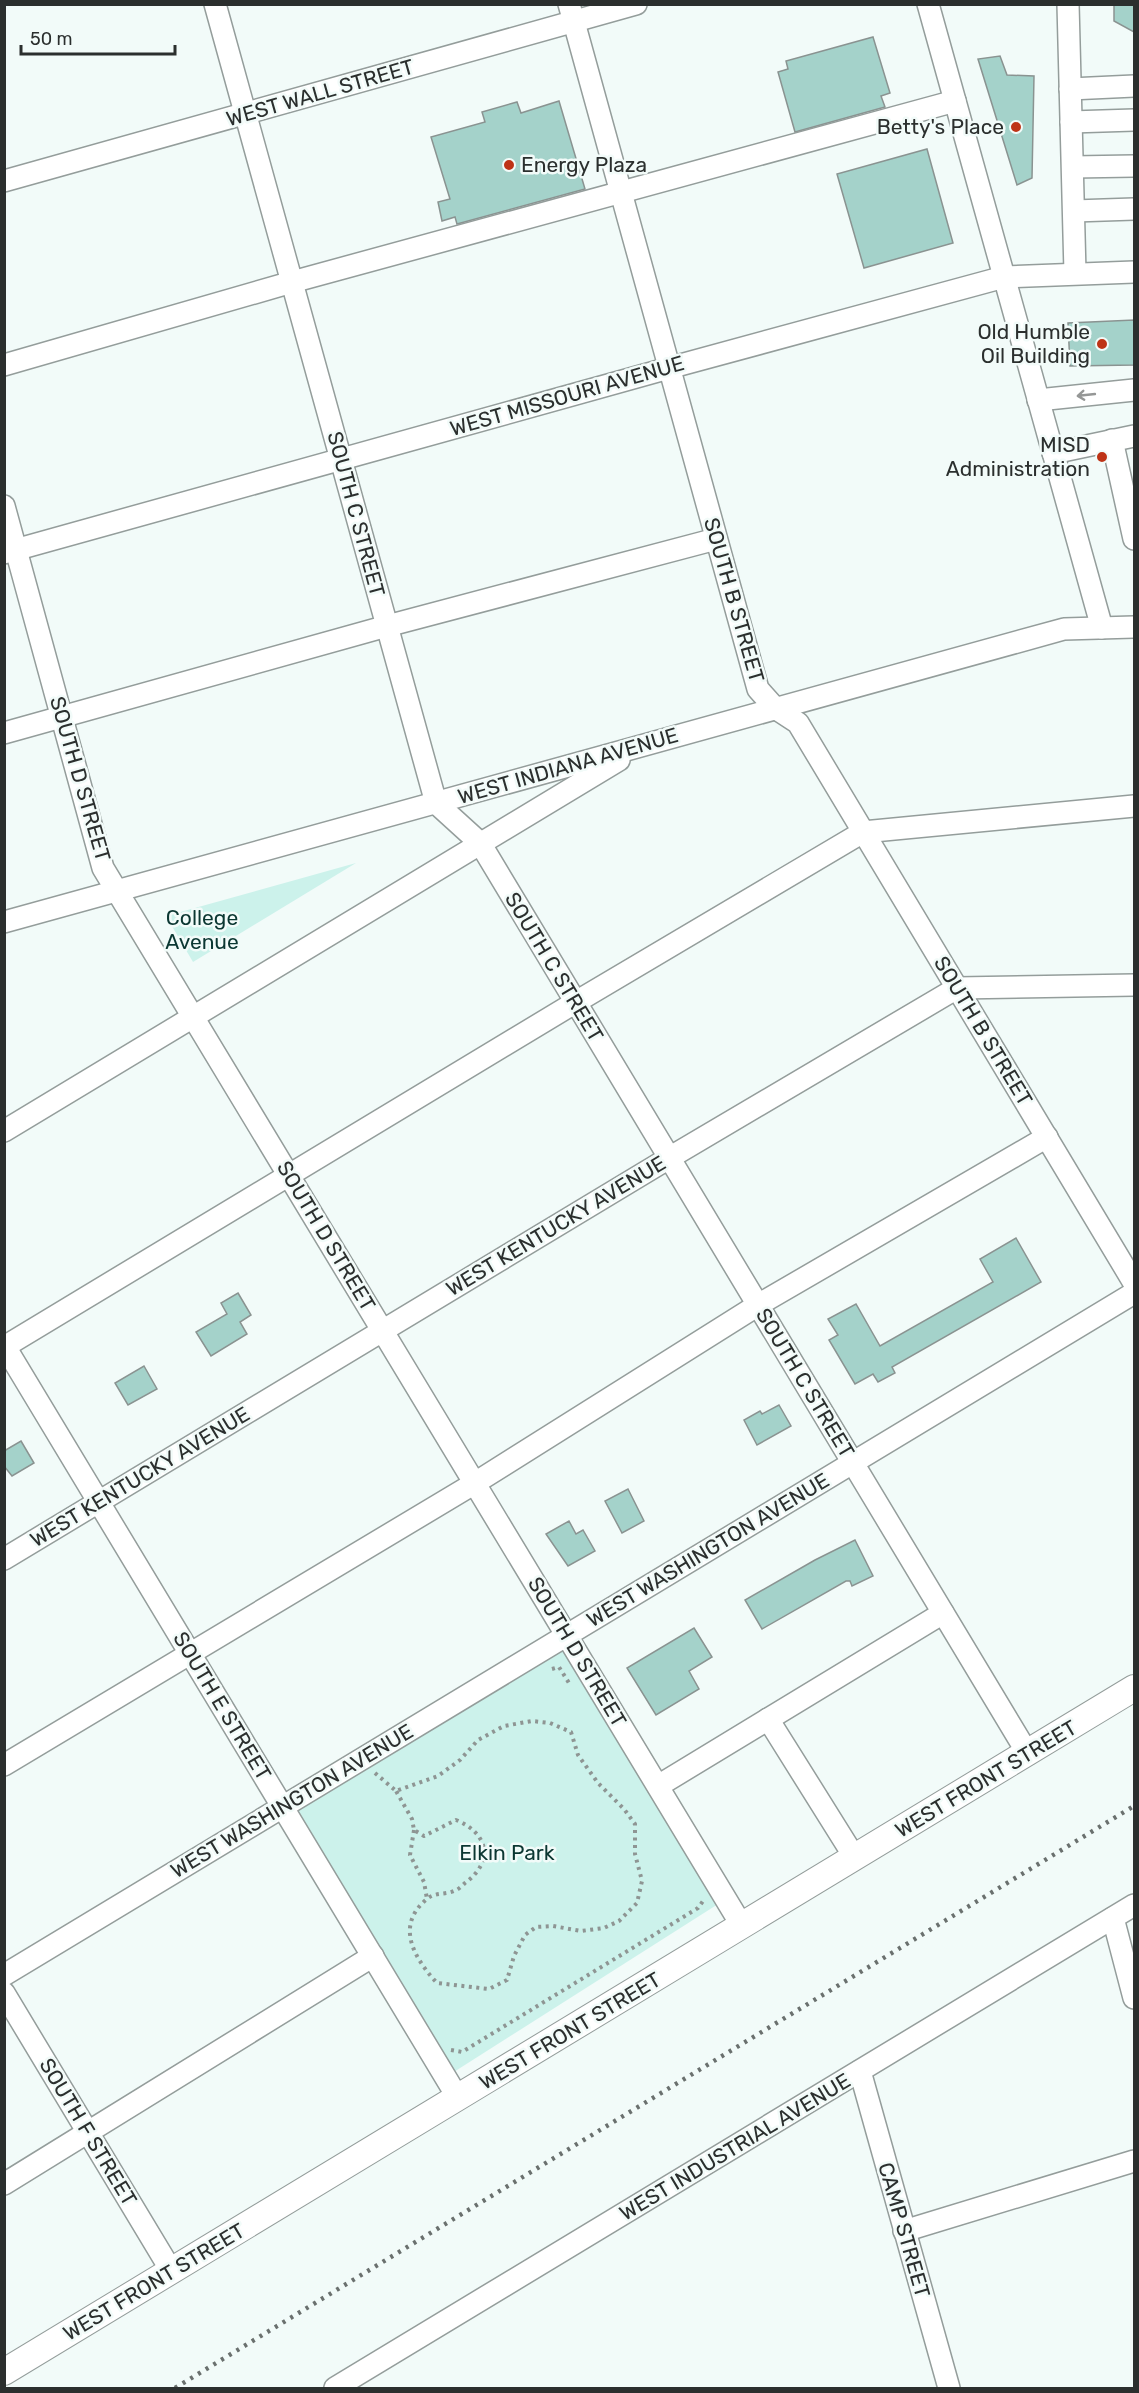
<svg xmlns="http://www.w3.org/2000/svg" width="1139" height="2393" viewBox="0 0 1139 2393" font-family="Rubik,sans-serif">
	<rect width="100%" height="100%" fill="#f2fbf9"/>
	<g fill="#ccf2eb">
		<path d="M356,863L193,962L166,916Z"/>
		<path d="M567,1635L726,1899L446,2077L283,1807Z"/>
	</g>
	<g fill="#a4d2ca" stroke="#8a9391" stroke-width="1.5">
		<path d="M1114,4H1134V32L1114,21Z"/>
		<path d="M873,37L890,93L881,96L885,107L795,132L778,72L788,69L786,61Z"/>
		<path d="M1000,56L1007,75L1034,76L1032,178L1017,185L978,59Z"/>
		<path d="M559,101L585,189L457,224L455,217L442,221L438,202L450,199L431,137L485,122L482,112L517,102L521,113Z"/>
		<path d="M927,149L953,243L864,268L837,174Z"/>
		<path d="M1134,320V365L1070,366L1068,323Z"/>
		<path d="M1016,1238L1041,1282L892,1367L895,1373L878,1382L873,1374L855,1384L829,1340L838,1335L828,1319L856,1304L880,1346L993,1282L980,1259Z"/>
		<path d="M238,1293L251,1315L240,1322L247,1334L211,1356L196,1332L227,1314L221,1303Z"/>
		<path d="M144,1366L157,1389L128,1405L115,1383Z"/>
		<path d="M779,1405L791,1426L757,1445L744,1420L760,1411L762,1414Z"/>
		<path d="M21,1441L34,1463L12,1476L4,1466V1451Z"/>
		<path d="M628,1489L644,1521L622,1533L605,1501Z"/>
		<path d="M569,1521L576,1534L583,1530L595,1551L568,1566L546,1534Z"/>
		<path d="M855,1540L873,1576L852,1586L850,1581H846L762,1629L745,1600L815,1560Z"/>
		<path d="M694,1628L712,1657L689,1671L699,1689L656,1715L627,1668Z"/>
	</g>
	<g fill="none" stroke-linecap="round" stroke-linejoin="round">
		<g stroke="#949d9b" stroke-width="24">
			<g id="minor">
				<path d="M215,4L436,803L480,843L1028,1754"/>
				<path d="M569,4L758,689L775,708L798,723L1134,1283"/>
				<path d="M928,4L1102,628"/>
				<path d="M1068,4L1075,273"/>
				<path d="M1070,89L1134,86"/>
				<path d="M1071,122L1134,120"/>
				<path d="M1073,167L1134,166"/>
				<path d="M4,181L636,4"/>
				<path d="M1074,211L1134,209"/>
				<path d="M4,365L292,282L955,101"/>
				<path d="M1038,400L1134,390"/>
				<path d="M1112,440L1134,539"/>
				<path d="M1053,453L1134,436"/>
				<path d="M4,506L103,868L742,1926"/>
				<path d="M4,553L669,368L1004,277L1134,272"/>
				<path d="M4,733L387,626L716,539"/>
				<path d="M4,922L1064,629L1134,627"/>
				<path d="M4,1131L619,760"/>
				<path d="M4,1345L458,2098"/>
				<path d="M4,1347L576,1002L863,832L1134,806"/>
				<path d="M4,1559L669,1158L957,988L1134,985"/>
				<path d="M768,1719L855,1858"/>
				<path d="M4,1765L475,1483L758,1305L1047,1137"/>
				<path d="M658,1786L943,1613"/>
				<path d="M1113,1918L1134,1998"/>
				<path d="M4,1975L1134,1293"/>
				<path d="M4,1993L172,2272"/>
				<path d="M860,2071L949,2388"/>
				<path d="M4,2184L373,1956"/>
				<path d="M904,2231L1134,2161"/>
				<path d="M335,2388L1134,1905"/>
			</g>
		</g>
		<g stroke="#949d9b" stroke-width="28">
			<path id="major" d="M4,2372L1134,1688"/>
		</g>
		<g stroke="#8e9593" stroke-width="4" stroke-dasharray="3 4.5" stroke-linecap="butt">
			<path d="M552,1669L559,1667L569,1683"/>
			<path d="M375,1773L396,1791L438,1776L460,1760L478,1740L504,1726L532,1721L550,1723L571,1732L578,1755L598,1783L624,1809L635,1824V1854L642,1881L637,1903L619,1921L604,1928L581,1931L553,1926L536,1927L525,1935L514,1956L507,1980L489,1989L437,1983C415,1959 394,1926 427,1899C435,1892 445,1895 454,1891C458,1890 462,1886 465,1883C495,1861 488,1833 456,1820L424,1836L414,1830L412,1819L396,1791"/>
			<path d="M414,1830L410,1855L424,1882L427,1899"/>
			<path d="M451,2050L462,2052L698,1908L703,1901"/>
		</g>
		<use href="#minor" stroke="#fff" stroke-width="21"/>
		<use href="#major" stroke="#fff" stroke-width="26"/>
		<path stroke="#6a706e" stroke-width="4.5" stroke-dasharray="3 6" stroke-linecap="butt" d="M175,2388L1134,1806"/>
	</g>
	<defs><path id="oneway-shaft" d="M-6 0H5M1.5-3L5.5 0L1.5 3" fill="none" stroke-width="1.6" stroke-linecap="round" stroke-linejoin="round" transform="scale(1.5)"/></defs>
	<use stroke="#959796" href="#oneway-shaft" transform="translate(1086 395) rotate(174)"/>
	<g fill="#be3316" stroke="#f2fbf9" stroke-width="2">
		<circle cx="1016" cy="127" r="6"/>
		<circle cx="509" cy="165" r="6"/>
		<circle cx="1102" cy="344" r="6"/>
		<circle cx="1102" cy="457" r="6"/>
	</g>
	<g text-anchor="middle" stroke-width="5" stroke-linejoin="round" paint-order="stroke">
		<g font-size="21" fill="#2b2f2e" stroke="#f2fbf9">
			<text transform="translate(320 93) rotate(-16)" y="7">WEST WALL STREET</text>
			<text transform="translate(567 396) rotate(-16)" y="7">WEST MISSOURI AVENUE</text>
			<text transform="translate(356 514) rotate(75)" y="7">SOUTH C STREET</text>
			<text transform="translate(734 600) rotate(74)" y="7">SOUTH B STREET</text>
			<text transform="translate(568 766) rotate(-16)" y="7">WEST INDIANA AVENUE</text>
			<text transform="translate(80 779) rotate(74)" y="7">SOUTH D STREET</text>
			<text transform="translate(554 967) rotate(59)" y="7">SOUTH C STREET</text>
			<text transform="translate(983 1031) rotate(59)" y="7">SOUTH B STREET</text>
			<text transform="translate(556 1226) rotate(-31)" y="7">WEST KENTUCKY AVENUE</text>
			<text transform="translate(326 1236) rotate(59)" y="7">SOUTH D STREET</text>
			<text transform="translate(805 1383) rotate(59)" y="7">SOUTH C STREET</text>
			<text transform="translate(140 1477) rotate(-31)" y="7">WEST KENTUCKY AVENUE</text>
			<text transform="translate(708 1550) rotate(-31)" y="7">WEST WASHINGTON AVENUE</text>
			<text transform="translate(577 1652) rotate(59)" y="7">SOUTH D STREET</text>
			<text transform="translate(222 1706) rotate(59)" y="7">SOUTH E STREET</text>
			<text transform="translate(986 1779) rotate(-31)" y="7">WEST FRONT STREET</text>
			<text transform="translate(292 1801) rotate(-31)" y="7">WEST WASHINGTON AVENUE</text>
			<text transform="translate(570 2031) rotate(-31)" y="7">WEST FRONT STREET</text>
			<text transform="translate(88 2132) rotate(59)" y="7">SOUTH F STREET</text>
			<text transform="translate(735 2147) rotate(-31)" y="7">WEST INDUSTRIAL AVENUE</text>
			<text transform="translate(904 2230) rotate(74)" y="7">CAMP STREET</text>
			<text transform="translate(154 2282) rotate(-31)" y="7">WEST FRONT STREET</text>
		</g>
		<g font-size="21" fill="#2b2f2e" stroke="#f2fbf9" text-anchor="end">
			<text x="1004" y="134">Betty's Place</text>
			<text x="521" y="172" text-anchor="start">Energy Plaza</text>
			<text x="1090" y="339">Old Humble<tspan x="1090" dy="24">Oil Building</tspan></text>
			<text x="1090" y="452">MISD<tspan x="1090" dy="24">Administration</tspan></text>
		</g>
		<g font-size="21" fill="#0b3732" stroke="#f2fbf9">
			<text x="202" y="925">College<tspan x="202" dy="24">Avenue</tspan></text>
			<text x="507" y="1860">Elkin Park</text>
		</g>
	</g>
	<rect width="1139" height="2393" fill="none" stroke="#2b2f2e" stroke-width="12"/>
	<path d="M21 45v9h154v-9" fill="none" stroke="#2b2f2e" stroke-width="3"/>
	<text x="30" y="45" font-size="18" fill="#2b2f2e" stroke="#f2fbf9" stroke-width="4.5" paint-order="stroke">50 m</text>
</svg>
